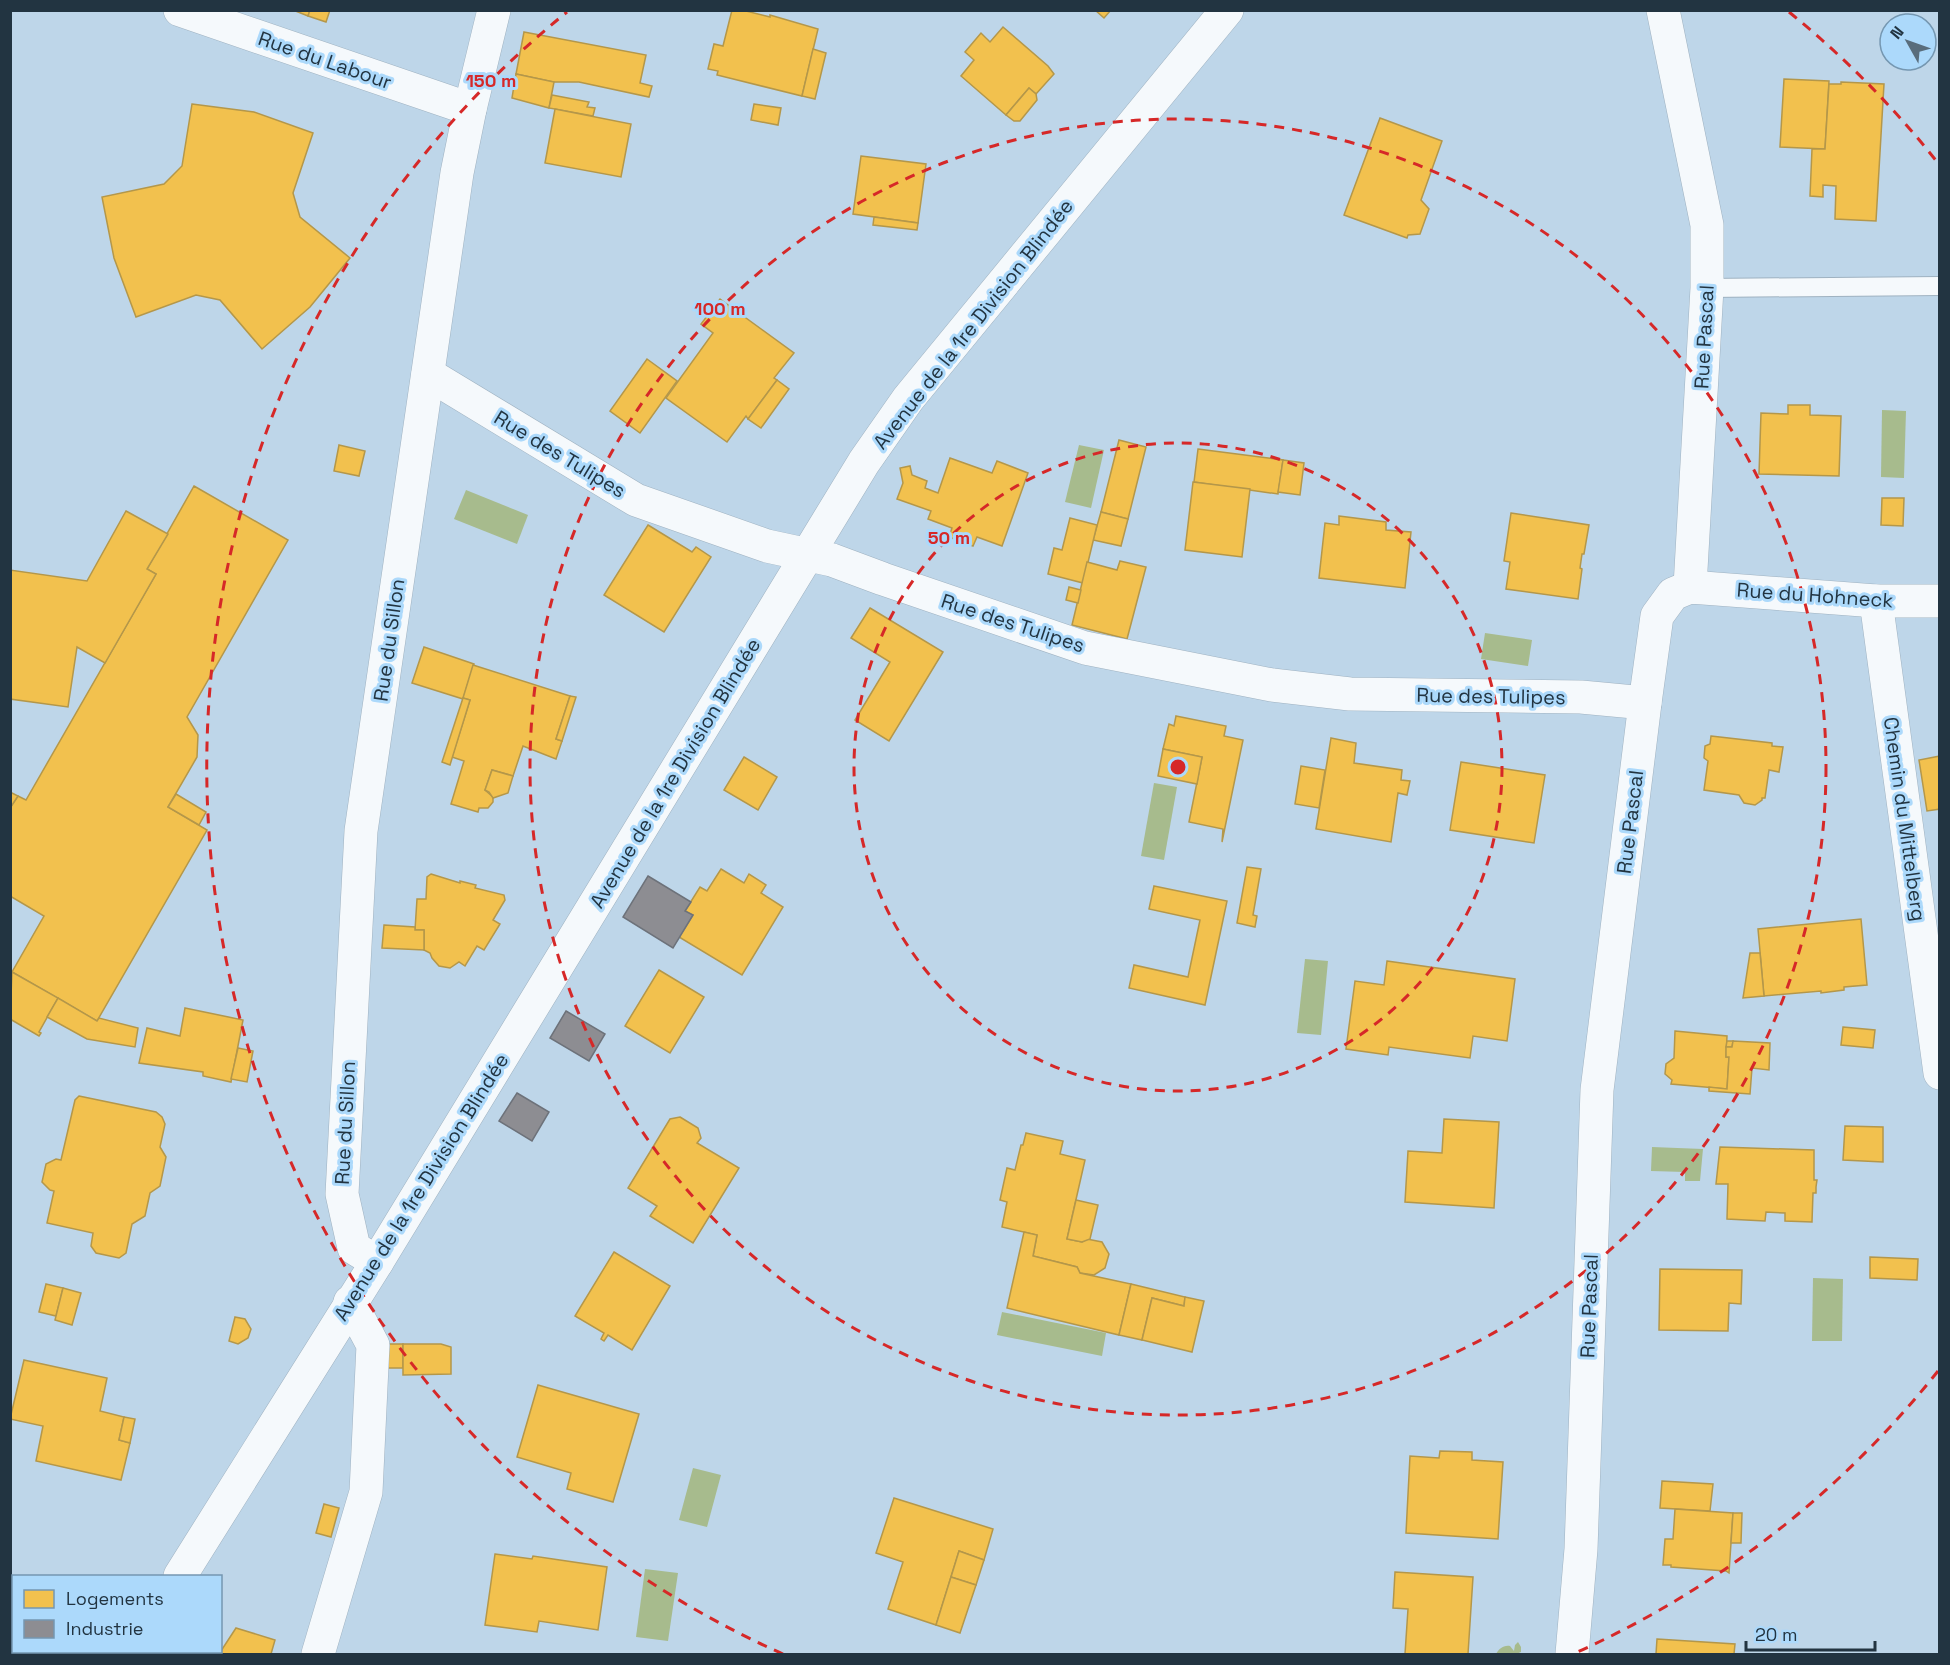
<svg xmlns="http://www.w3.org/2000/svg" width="1950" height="1665" viewBox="0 0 1950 1665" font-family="'Space Grotesk',sans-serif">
	<rect width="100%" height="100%" fill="#bed6e9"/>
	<g fill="#a7bb8d">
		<path d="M1882,410L1906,411L1904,478L1881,477Z"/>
		<path d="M1079,445L1104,450L1091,508L1065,502Z"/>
		<path d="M466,490L528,515L517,544L454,519Z"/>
		<path d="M1485,633L1532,640L1528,666L1481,659Z"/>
		<path d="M1154,783L1177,787L1164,860L1141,856Z"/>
		<path d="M1305,959L1328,961L1321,1035L1297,1033Z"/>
		<path d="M1652,1147L1703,1149L1700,1181H1685V1172L1651,1171Z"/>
		<path d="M1813,1278L1843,1279L1842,1341H1812Z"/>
		<path d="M1002,1312L1106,1333L1102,1356L997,1335Z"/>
		<path d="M693,1468L721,1475L707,1527L679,1520Z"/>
		<path d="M645,1569L678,1573L668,1641L636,1637Z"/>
		<path d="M1518,1642L1521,1647V1652L1516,1654H1496C1499,1649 1503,1645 1510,1646L1514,1651L1515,1645Z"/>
	</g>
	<g fill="#f2c14e" stroke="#b4974a" stroke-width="1.5">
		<path d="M293,10H310L308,16Z"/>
		<path d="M310,10H330L326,22L308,16Z"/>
		<path d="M732,10H742L770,17V15L818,29L802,96L717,75L718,71L708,69L714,44L723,46Z"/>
		<path d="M1095,10H1111L1104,18Z"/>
		<path d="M1003,27L1048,66L1054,74L1036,94L1029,88L1006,115L961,76L974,60L965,52L981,33L990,42Z"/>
		<path d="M524,32L646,55L640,83L652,86L649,97L579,82H554L516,74Z"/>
		<path d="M813,49L826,53L815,99L802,96Z"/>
		<path d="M516,74L554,82L549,108L512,98Z"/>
		<path d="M1784,79L1829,81L1825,149L1780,147Z"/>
		<path d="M1841,82L1884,84L1876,221L1835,219L1836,186L1823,185V197L1810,196L1812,149H1825L1829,84H1841Z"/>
		<path d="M1029,88L1036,94L1037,100L1020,121H1014L1006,115Z"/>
		<path d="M552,95L589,102L587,107L595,108L593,116L549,108Z"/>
		<path d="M192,104L254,112L313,133L293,193L300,217L350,258L310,307L262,349L220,300L196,295L136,317L114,258L102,197L164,184L182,166Z"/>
		<path d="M754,104L781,108L778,125L751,120Z"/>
		<path d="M555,109L631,124L621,177L545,163Z"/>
		<path d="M1380,118L1442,141L1421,200L1429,209L1420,234L1408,235L1407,238L1344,215Z"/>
		<path d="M861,156L926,164L918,223L853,214Z"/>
		<path d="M874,217L918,223L917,230L873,225Z"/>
		<path d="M720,299L794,353L774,378L777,380L748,419L746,416L727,442L666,398L713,333L701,324Z"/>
		<path d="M647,359L677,381L640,433L610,411Z"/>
		<path d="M777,380L789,389L761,428L748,419Z"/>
		<path d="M1788,405H1810V415L1841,416L1839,476L1759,474L1761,413L1788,414Z"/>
		<path d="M1119,440L1146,447L1128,519L1101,512Z"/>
		<path d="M339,445L365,451L359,476L334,471Z"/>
		<path d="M1198,449L1283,460L1278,494L1194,482Z"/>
		<path d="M950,458L992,473L997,461L1028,473L1002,546L977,537L973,546L949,537L952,528L928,519L931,511L897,499L903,483L900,468L910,466L912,475L927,481L925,488L938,493Z"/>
		<path d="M1283,460L1304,463L1300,495L1278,492Z"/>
		<path d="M1193,482L1250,489L1242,557L1185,550Z"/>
		<path d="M194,486L288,540L187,717L198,735L197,757L168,807L207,830L97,1021L12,972L44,916L10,896V808L18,796L26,800L156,574L147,569Z"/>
		<path d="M1882,498H1904L1903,526L1881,525Z"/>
		<path d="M126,511L168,534L147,569L156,574L105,663L77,647L68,707L10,699V570L87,581Z"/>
		<path d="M1101,512L1128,519L1121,546L1093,540Z"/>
		<path d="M1511,513L1589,525L1584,554H1582L1580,568L1582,569L1578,599L1506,589L1510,562L1504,561Z"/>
		<path d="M1339,516L1386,522V530L1411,532L1405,588L1319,578L1325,523L1339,525Z"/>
		<path d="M1070,518L1097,525L1083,583L1048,574L1054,548L1062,550Z"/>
		<path d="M648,525L692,552L696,547L711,557L664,632L604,595Z"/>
		<path d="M1120,561L1146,567L1127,639L1072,625L1087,562L1117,570Z"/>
		<path d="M1069,587L1081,590L1078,603L1066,600Z"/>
		<path d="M870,608L943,652L889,741L855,720L890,662L851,638Z"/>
		<path d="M424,647L474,664L463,699L412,683Z"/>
		<path d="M473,665L570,696L556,739L562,741L556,759L523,746L513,776L492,770L485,790L493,797V802L488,808H479L478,812L451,804L464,761L452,757L470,700L463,698Z"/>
		<path d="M570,696L576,697L562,741L556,739Z"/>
		<path d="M463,698L470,700L450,765L442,762Z"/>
		<path d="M1176,716L1226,726L1224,736L1243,740L1222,842L1223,829L1189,822L1202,757L1163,749L1169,724L1174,726Z"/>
		<path d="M1711,736L1772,743V746L1783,747L1779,772L1769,770L1765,798H1762V800L1755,805L1744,803L1739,795L1704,790L1708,761L1704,758L1705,746L1710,744Z"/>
		<path d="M1331,738L1356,743L1354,763L1402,770L1401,780L1410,781L1407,795L1398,793L1391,842L1316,829Z"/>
		<path d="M1163,749L1202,757L1197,784L1158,776Z"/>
		<path d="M1940,756V809L1927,811L1919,760Z"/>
		<path d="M744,757L777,777L758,810L724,790Z"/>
		<path d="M1461,762L1545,775L1534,843L1450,830Z"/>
		<path d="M1301,766L1325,770L1319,808L1295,804Z"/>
		<path d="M492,770L513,776L508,793L493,798L489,792L485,790Z"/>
		<path d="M10,792L18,796L10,808Z"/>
		<path d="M176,794L206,812L199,825L168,807Z"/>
		<path d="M1247,867L1261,869L1253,915L1257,916L1255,927L1237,923Z"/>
		<path d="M721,869L744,883L749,874L766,885L761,893L783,907L742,975L679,937L693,915L685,911L700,887L707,891Z"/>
		<path d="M431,874L460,883V881L476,885L475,888L504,895L505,900L493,920L500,924L484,950L477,946L465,966L459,962L450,968L439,966L432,958L430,953L424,950V930H415L417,899H426L427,877Z"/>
		<path d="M1154,886L1227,901L1205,1005L1129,988L1134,965L1188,977L1200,920L1149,909Z"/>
		<path d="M1861,919L1867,985L1844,987V990L1821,993V991L1764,996L1758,929Z"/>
		<path d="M384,925L415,927V930H424V950L382,948Z"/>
		<path d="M1750,953H1760L1764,996L1743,998Z"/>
		<path d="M1387,961L1515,979L1507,1041L1473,1036L1470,1058L1389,1047L1388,1055L1346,1049L1355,981L1384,985Z"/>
		<path d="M659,970L704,997L670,1053L625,1026Z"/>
		<path d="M12,972L58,998L39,1032L41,1033L39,1036L10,1019Z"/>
		<path d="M58,998L97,1021L99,1018L138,1028L135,1047L87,1039L47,1017Z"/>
		<path d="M185,1008L243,1020L231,1082L203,1076V1072L139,1063L147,1028L180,1036Z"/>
		<path d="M1843,1027L1875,1030L1873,1048L1841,1045Z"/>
		<path d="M1675,1031L1727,1036L1726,1057H1729L1727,1089L1671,1084L1672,1080L1665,1074L1666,1064L1674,1058Z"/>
		<path d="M1727,1041H1733L1732,1047H1726Z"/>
		<path d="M1733,1041L1770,1043L1769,1070L1752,1068L1750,1094L1709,1091V1087L1727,1089L1729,1057H1726V1047H1732Z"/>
		<path d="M238,1048L253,1051L247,1082L231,1079Z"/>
		<path d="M79,1096L156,1112L162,1117L165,1124L160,1147L166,1157L160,1186L150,1193L145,1216L132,1224L126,1253L119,1258L96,1253L91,1246L93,1233L47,1223L54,1191L50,1190L42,1182L46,1164L56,1159L61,1160L75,1100Z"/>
		<path d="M680,1117L698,1128L701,1138L697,1143L739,1168L693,1243L650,1216L657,1206L628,1188L670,1119Z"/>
		<path d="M1444,1119L1499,1122L1494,1208L1405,1202L1408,1151L1442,1153Z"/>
		<path d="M1845,1126L1883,1127V1162L1843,1160Z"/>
		<path d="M1026,1133L1063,1141L1060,1154L1085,1160L1067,1239L1082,1242L1087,1239L1102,1242L1109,1254L1105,1268L1094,1275L1080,1273L1077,1267L1033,1256L1037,1235L1002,1227L1007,1202L1000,1200L1007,1168L1015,1170L1021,1145H1023Z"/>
		<path d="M1720,1147L1814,1150V1180H1817L1816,1187V1193H1813L1812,1222L1785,1221V1213L1766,1212L1765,1221L1727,1219L1728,1184H1716Z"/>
		<path d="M1076,1200L1098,1205L1090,1239L1082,1242L1067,1239Z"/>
		<path d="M1024,1232L1037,1235L1033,1256L1077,1267L1080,1273L1131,1284L1119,1335L1007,1308Z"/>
		<path d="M614,1252L670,1286L632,1350L608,1335L604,1341L601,1339L604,1333L575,1316Z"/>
		<path d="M1870,1257L1918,1259L1917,1280L1870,1278Z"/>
		<path d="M1660,1269L1742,1270L1741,1304L1729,1303L1728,1331L1659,1330Z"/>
		<path d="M46,1284L63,1288L56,1316L39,1312Z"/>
		<path d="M1131,1284L1185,1297L1184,1306L1152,1298L1142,1340L1119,1335Z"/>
		<path d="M63,1288L81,1293L72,1325L55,1320Z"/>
		<path d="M1185,1297L1204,1301L1192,1352L1142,1340L1152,1298L1184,1306Z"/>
		<path d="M235,1317L245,1319L251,1329L248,1338L238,1344L229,1341Z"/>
		<rect x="388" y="1344" width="15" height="24"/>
		<path d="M403,1344H441L451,1347V1374L403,1375Z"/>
		<path d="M24,1360L107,1378L100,1411L124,1417L119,1440L130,1443L121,1480L36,1461L43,1426L10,1419Z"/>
		<path d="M538,1385L639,1414L613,1502L567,1489L571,1473L517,1457Z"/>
		<path d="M124,1417L135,1419L130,1443L119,1440Z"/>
		<path d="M1440,1451L1472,1452V1460L1503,1462L1498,1539L1406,1533L1410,1456L1439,1458Z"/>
		<path d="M1662,1481L1713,1484L1710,1511L1660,1508Z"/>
		<path d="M894,1498L993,1529L984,1560L959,1551L936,1625L888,1609L903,1562L876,1553Z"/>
		<path d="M324,1504L339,1508L331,1537L316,1533Z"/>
		<path d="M1675,1509L1733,1513L1729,1573L1726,1571L1671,1567V1565H1663L1665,1539H1673Z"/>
		<path d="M1733,1513H1742L1741,1543H1731Z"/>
		<path d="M959,1551L984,1560L976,1585L951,1577Z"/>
		<path d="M495,1554L532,1559L533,1556L607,1567L598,1630L539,1621L537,1632L485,1625Z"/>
		<path d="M1395,1572L1473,1577L1468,1654H1405L1408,1609L1393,1608Z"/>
		<path d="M951,1577L976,1585L960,1633L936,1625Z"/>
		<path d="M236,1628L275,1640L271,1654H219Z"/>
		<path d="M1657,1639L1735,1644L1734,1654H1656Z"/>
	</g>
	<g fill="#8d8d92" stroke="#6d727a" stroke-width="1.5">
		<path d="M648,876L691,902L685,911L693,915L673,948L623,917Z"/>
		<path d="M566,1011L605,1034L589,1061L550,1038Z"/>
		<path d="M517,1093L549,1112L532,1141L499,1121Z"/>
	</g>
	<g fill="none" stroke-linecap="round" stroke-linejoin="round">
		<g stroke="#9fb2c1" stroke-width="20">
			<path id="lane" d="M1707,288L1940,286"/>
		</g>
		<g stroke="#9fb2c1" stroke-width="34">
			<g id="street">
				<path d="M180,10L470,109"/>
				<path d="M1663,10L1707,225V288L1690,587"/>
				<path d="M428,374L636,500L767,546L832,560L883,579L1085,648L1272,685L1350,694L1581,697L1645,703"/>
				<path d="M1876,601L1940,1073"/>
				<path d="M377,1262L354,1248L342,1194L361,831L457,173L470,109L494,10"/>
				<path d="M318,1654L366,1492L373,1345L350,1302"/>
				<path d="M1572,1654L1581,1549L1597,1090L1645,703L1657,616L1673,594L1690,587L1876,601H1940"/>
			</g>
		</g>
		<g stroke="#9fb2c1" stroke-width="34">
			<g id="secondary">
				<path d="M180,1576L377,1262L864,462L908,399L1227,10"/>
				<path d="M132,1654L134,1652"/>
			</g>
		</g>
		<use href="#lane" stroke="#f5f9fc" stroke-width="18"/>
		<use href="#street" stroke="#f5f9fc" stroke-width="33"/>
		<use href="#secondary" stroke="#f5f9fc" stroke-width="33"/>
	</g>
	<g fill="none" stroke="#d62828" stroke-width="3" stroke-dasharray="10 8">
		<circle cx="1178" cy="767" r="324"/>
		<circle cx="1178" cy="767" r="648"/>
		<path d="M1938 1371A971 971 0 0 1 1573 1654M783 1654A971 971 0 0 1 567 12M1789 12A971 971 0 0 1 1938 163"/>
	</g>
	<g text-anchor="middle" stroke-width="6" stroke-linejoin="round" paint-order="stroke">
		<g font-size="20" fill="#223441" stroke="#acd9fb">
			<text transform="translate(325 60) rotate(19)" y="7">Rue du Labour</text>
			<text transform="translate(973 324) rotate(-52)" y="7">Avenue de la 1re Division Blindée</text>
			<text transform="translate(1704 337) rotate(-87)" y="7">Rue Pascal</text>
			<text transform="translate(560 454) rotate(31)" y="7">Rue des Tulipes</text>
			<text transform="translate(1815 595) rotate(4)" y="7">Rue du Hohneck</text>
			<text transform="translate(1013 623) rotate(18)" y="7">Rue des Tulipes</text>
			<text transform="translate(389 640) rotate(-82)" y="7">Rue du Sillon</text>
			<text transform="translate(1491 696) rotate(1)" y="7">Rue des Tulipes</text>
			<text transform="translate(675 773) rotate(-59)" y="7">Avenue de la 1re Division Blindée</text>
			<text transform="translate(1905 819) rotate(82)" y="7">Chemin du Mittelberg</text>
			<text transform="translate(1630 822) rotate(-83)" y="7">Rue Pascal</text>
			<text transform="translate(345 1123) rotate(-87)" y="7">Rue du Sillon</text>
			<text transform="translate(421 1187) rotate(-58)" y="7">Avenue de la 1re Division Blindée</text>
			<text transform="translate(1589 1306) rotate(-88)" y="7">Rue Pascal</text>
		</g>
	</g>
	<circle cx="1178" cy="767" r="9" fill="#d62828" stroke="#acd9fb" stroke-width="3"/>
	<g font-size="18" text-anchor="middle" font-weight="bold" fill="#d62828" stroke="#acd9fb" stroke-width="6" stroke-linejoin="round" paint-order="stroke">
		<text x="491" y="87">150 m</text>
		<text x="720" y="315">100 m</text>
		<text x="949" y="544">50 m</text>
	</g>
	<rect width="1950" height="1665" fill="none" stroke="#223441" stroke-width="24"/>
	<rect x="12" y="1575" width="210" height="78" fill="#acd9fb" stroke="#7597b1" stroke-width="1.5"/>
	<rect x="24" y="1590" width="30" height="18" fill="#f2c14e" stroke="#7597b1" stroke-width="1.5"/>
	<text x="66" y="1605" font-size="18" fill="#223441">Logements</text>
	<rect x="24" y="1620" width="30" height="18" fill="#8d8d92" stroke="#7597b1" stroke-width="1.5"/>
	<text x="66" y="1635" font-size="18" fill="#223441">Industrie</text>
	<g transform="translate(1908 42) rotate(310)"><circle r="28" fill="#acd9fb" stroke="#7597b1" stroke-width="1.5"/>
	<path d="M0-4.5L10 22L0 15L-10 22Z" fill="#596d7c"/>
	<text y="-9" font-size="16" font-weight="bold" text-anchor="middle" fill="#223441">N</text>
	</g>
	<path d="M1746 1641v9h129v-9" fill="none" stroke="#223441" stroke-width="3"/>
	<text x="1755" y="1641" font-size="18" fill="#223441" stroke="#acd9fb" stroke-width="4.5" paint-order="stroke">20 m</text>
</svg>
